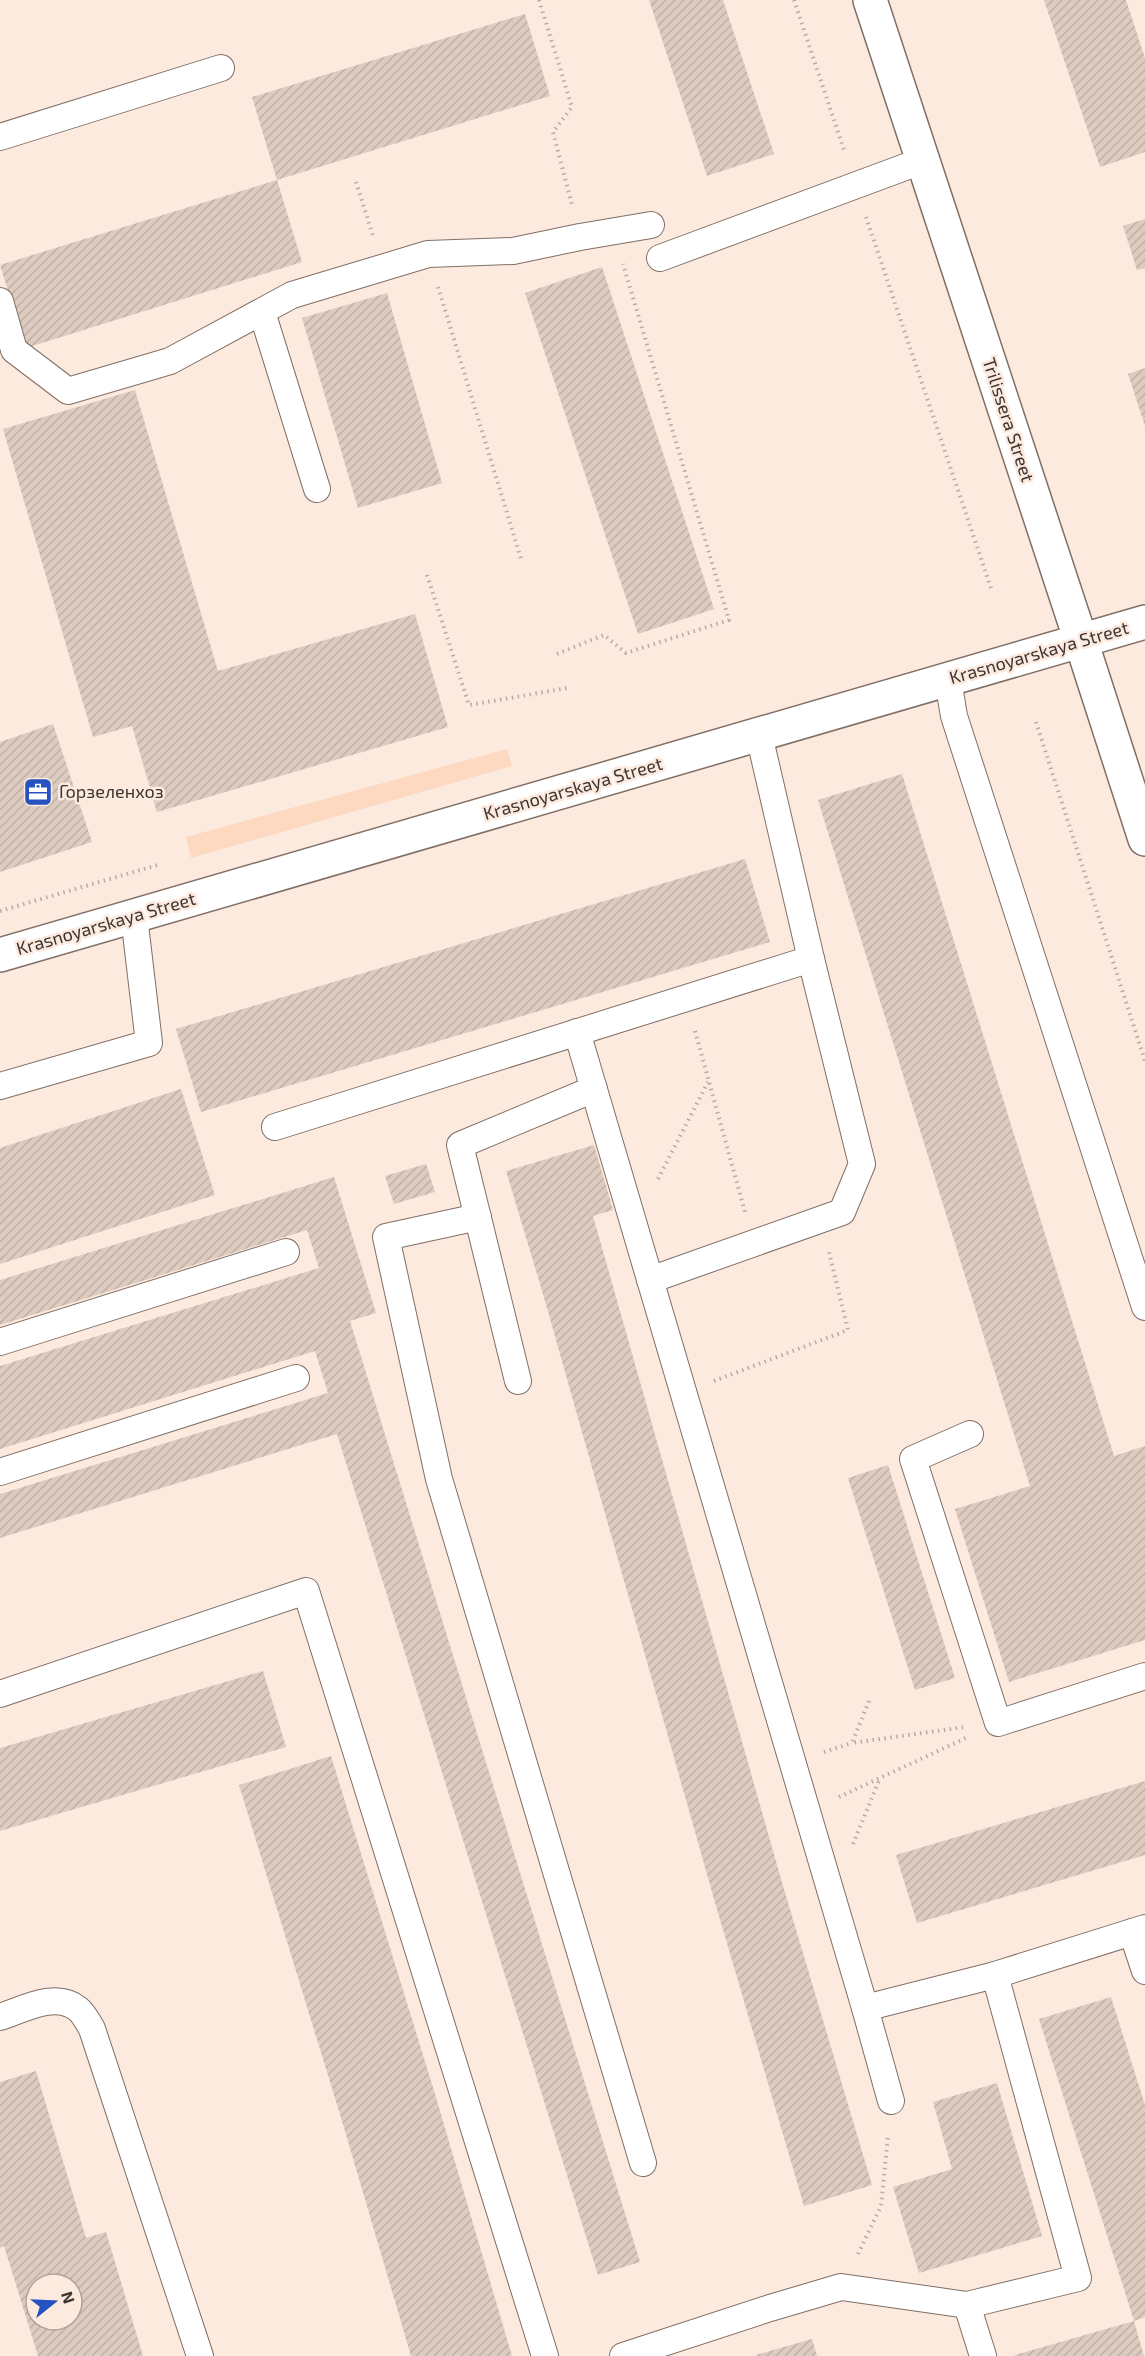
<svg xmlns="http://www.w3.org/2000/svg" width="1145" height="2356" viewBox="0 0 1145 2356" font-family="'Exo 2',sans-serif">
	<defs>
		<pattern id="building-hatch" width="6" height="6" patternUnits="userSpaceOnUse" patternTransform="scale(1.5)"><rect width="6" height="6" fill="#ddcbbf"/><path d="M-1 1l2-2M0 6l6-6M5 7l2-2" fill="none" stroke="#bfafa4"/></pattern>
	</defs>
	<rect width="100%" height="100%" fill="#fdeadf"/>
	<path fill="#fdd9c2" d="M507,749L512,766L191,858L186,837Z"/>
	<g fill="url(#building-hatch)" fill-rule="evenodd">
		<path d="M649,0H723L774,154L707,176Z"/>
		<path d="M1044,0H1126L1145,58V152L1100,167Z"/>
		<path d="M525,14L550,96L277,180L252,97Z"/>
		<path d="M277,180L302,262L26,348L0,265Z"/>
		<path d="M1145,219V268L1137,270L1123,226Z"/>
		<path d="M602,267L714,609L638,634L525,293Z"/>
		<path d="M387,293L442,483L358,508L302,318Z"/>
		<path d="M1145,368V426L1128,374Z"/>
		<path d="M135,390L218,671L415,614L448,727L157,812L132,726L93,737L3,429Z"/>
		<path d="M53,724L92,842L0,872V742Z"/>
		<path d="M902,774L1114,1456L1145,1446V1640L1009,1682L955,1509L1030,1486L818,800Z"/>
		<path d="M745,859L770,942L201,1112L176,1029Z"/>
		<path d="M181,1089L215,1195L0,1264V1148Z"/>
		<path d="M594,1145L613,1210L593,1216L781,1879L872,2185L804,2206L714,1899L543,1294L506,1171Z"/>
		<path d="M426,1164L435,1192L394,1204L385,1176Z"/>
		<path d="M334,1177L376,1313L350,1321L640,2262L598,2275L337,1434L0,1538V1494L328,1393L315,1351L0,1449V1366L319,1268L307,1230L0,1325V1280Z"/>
		<path d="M888,1465L955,1678L915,1690L848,1478Z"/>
		<path d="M263,1671L286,1747L0,1831V1748Z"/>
		<path d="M331,1756L435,2094L512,2356H411L342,2121L239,1785Z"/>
		<path d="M1145,1781V1855L917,1923L896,1855Z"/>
		<path d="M1111,1997L1145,2105V2317L1134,2321L1039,2019Z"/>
		<path d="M36,2071L86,2238L106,2232L143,2356H38L4,2246L0,2248V2082ZM36,2284H72V2320H36Z"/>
		<path d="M997,2083L1042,2236L919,2273L893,2187L952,2169L933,2102Z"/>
		<path d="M1134,2321L1144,2356H1015V2355Z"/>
		<path d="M812,2339L817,2356H757L756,2355Z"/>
	</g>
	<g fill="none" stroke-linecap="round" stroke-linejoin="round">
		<g stroke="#806f65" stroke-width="28">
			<g id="lane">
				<path d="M0,137L221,68"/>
				<path d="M660,258L924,160"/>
				<path d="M0,301L14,350L68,391L170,361L292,295L428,254L513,251L580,237L651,225"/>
				<path d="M262,312L317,489"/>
				<path d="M948,680L954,716L1145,1307"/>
				<path d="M577,1032L865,2008L995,1975"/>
				<path d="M0,1086L149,1043L134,916"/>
				<path d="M275,1127L811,959L759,735"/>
				<path d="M478,1217L386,1237L439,1479L643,2163"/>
				<path d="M650,1280L842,1212L862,1164L811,959"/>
				<path d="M0,1342L286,1252"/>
				<path d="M518,1381L460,1145L594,1089"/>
				<path d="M970,1434L913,1459L998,1723L1145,1676"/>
				<path d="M0,1472L296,1378"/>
				<path d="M0,1694L306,1591L545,2356"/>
				<path d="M1132,1932L1145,1971"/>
				<path d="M865,2008L891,2101"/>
				<path d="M0,2017C24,2009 56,1991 78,2009C84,2014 88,2022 92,2029L200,2356"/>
				<path d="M967,2305L983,2356"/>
				<path d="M623,2356L770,2308L841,2287L967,2305L1078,2278L995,1975L1145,1928"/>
			</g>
		</g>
		<g stroke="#806f65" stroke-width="36">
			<path id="street" d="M1081,641L1145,839"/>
		</g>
		<g stroke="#806f65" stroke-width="36">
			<g id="secondary">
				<path d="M870,0L1081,641"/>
				<path d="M0,955L1145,622"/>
			</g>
		</g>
		<g stroke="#baaaa2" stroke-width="4" stroke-dasharray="1.5 4.5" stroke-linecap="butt">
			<path d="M539,0L572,107L553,132L572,205"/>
			<path d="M794,0L845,153"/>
			<path d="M356,182L373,236"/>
			<path d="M866,217L991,588"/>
			<path d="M438,287L522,562"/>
			<path d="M427,575L469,705L568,688"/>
			<path d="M557,654L604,635L626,653L729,620L623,264"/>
			<path d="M1036,722L1145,1061"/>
			<path d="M0,911L161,864"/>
			<path d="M695,1031L745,1212"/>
			<path d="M658,1179L708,1082"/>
			<path d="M714,1381L848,1330L829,1252"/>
			<path d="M869,1701L852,1743L965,1727"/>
			<path d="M824,1752L852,1743"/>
			<path d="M839,1797L968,1737"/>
			<path d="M853,1844L880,1778"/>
			<path d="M858,2254L881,2206L888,2135"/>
		</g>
		<use href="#lane" stroke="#fff" stroke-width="26"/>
		<use href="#street" stroke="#fff" stroke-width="33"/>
		<use href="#secondary" stroke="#fff" stroke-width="33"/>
	</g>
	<defs>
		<g id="office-square" transform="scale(1.5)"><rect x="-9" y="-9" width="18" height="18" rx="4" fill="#2453c1" stroke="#fdeadf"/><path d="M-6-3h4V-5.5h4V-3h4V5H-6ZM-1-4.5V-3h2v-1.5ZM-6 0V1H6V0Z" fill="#fff"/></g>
	</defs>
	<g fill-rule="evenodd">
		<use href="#office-square" x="38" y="792"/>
	</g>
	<g text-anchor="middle" stroke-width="5" stroke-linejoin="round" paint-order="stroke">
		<g font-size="18" fill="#3c3430" stroke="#fdeadf">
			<text transform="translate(1008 420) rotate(72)" y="6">Trilissera Street</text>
			<text transform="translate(1039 653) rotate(-16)" y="6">Krasnoyarskaya Street</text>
			<text transform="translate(573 789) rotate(-16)" y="6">Krasnoyarskaya Street</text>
			<text transform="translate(106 924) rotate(-16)" y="6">Krasnoyarskaya Street</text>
		</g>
		<g font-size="18" fill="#3c3430" stroke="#fdeadf" text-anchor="start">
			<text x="59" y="798">Горзеленхоз</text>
		</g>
	</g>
	<g transform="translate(54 2302) rotate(72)"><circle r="28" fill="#fdeadf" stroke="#b0a199" stroke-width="1.5"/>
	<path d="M0-4.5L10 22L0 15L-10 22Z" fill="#2453c1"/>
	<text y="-9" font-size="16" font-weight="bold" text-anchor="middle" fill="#3c3430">N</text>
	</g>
</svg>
